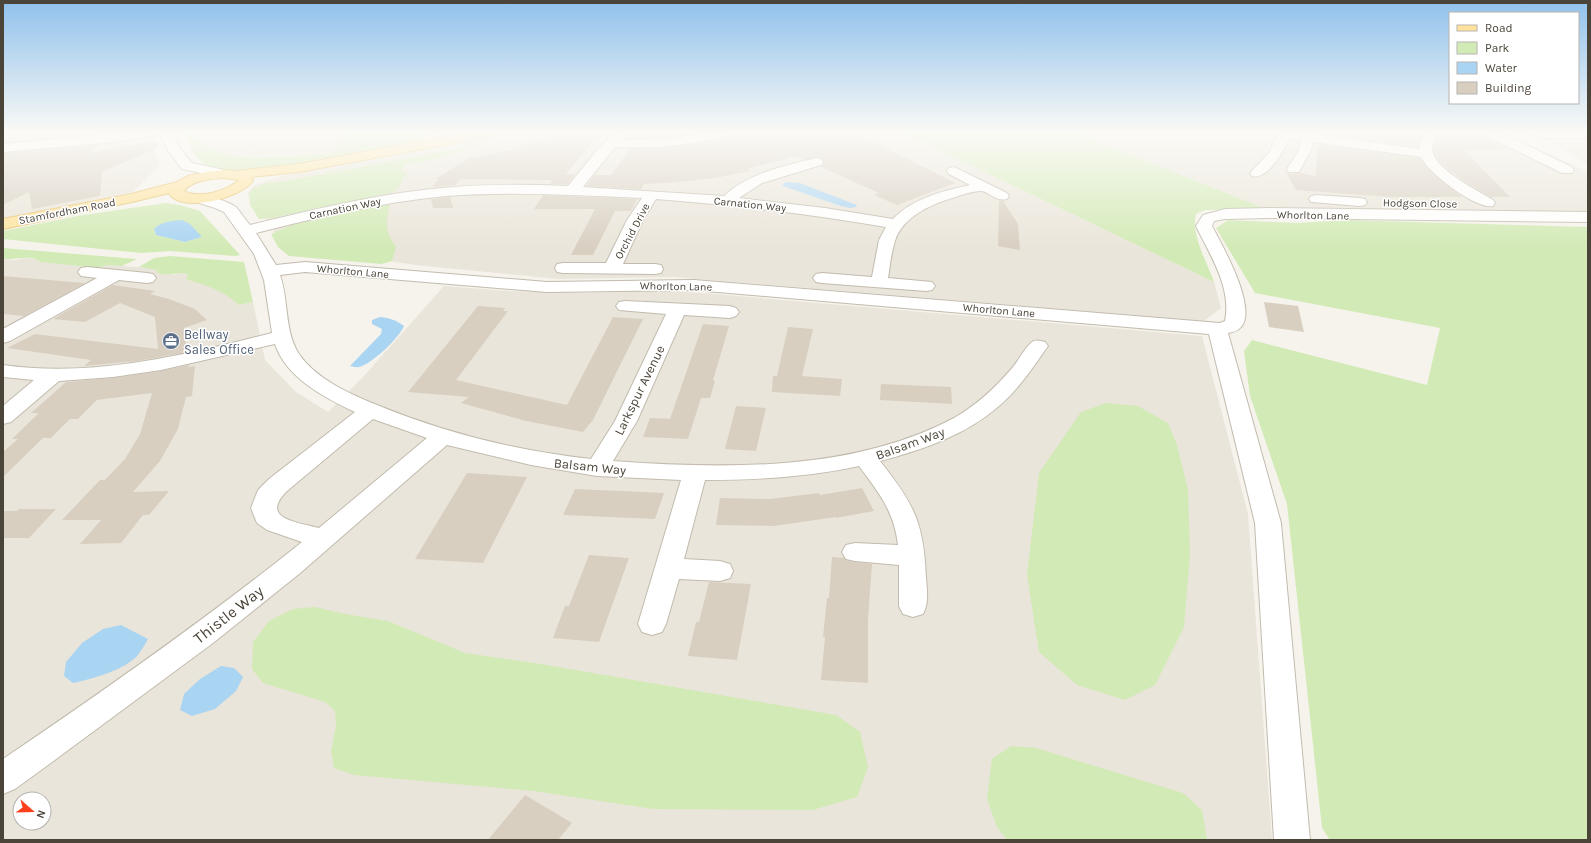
<svg xmlns="http://www.w3.org/2000/svg" width="1591" height="843" viewBox="0 0 1591 843" font-family="Karla,sans-serif">
	<rect width="100%" height="100%" fill="#f6f3ec"/>
	<g fill="#eae5da" fill-rule="evenodd">
		<path d="M3,132H180L150,137L160,165L133,192L3,219Z"/>
		<path d="M187,132H450L332,153L262,157L235,155L221,152L209,147Z"/>
		<path d="M516,132H901L1214,282L1221,308L1204,321L674,277L558,279L415,265L283,244L247,194L254,185L286,175Z"/>
		<path d="M1074,132H1500L1588,172V213L1266,209Z"/>
		<path d="M1525,132H1588V164L1556,146Z"/>
		<path d="M24,258L37,259L40,262L97,268L107,265L152,268L173,275L182,273L189,274L186,279L207,285L227,294L239,305L253,302L265,360L296,392L328,412L363,377L444,286L508,291L580,293L663,291L702,293L1202,336L1248,514L1272,840H3V259L16,260ZM20,799H44V823H20Z"/>
	</g>
	<g fill="#d2eab5" fill-rule="evenodd">
		<path d="M186,132C198,137 208,148 221,152C253,162 298,155 332,153L346,132H415L425,141C389,148 353,155 317,161C286,166 239,178 209,166C193,159 190,147 186,132Z"/>
		<path d="M901,132H1074L1266,209L1205,210L1196,214C1191,236 1207,262 1214,282Z"/>
		<path d="M477,145H479L428,161L407,164L400,170L407,172L397,190L390,193L272,218L259,219L250,205L249,193L252,189L268,182L271,183L286,181Z"/>
		<path d="M166,203L180,205L200,211L240,255L235,256L170,251L141,253L3,239V231L83,215ZM154,229L202,237L185,242L156,235Z"/>
		<path d="M390,204C386,223 384,230 396,247L392,261L382,264L289,256L278,247L271,234L296,223Z"/>
		<path d="M1228,220L1298,223L1344,220L1588,227V840H1330L1322,828L1287,504L1250,396L1244,351L1252,340L1427,385L1440,328L1255,293L1216,228Z"/>
		<path d="M3,248L137,259L122,266L107,265L97,268L40,262C33,254 14,260 3,259Z"/>
		<path d="M170,256L244,262L253,302L239,305C220,288 209,287 186,279L188,274C177,271 167,278 156,272L158,270L139,267L154,258Z"/>
		<path d="M1106,403L1138,406L1168,423L1177,445L1188,490L1190,555L1184,627L1155,685L1125,700L1077,685L1039,652L1027,575L1039,473L1081,412Z"/>
		<path d="M315,607L345,614L388,621L465,653L535,663L836,715L860,732L868,767L857,797L813,810L653,809L534,791L354,775L334,768L331,751L336,726L335,711L325,702L263,683L252,669L253,642L269,621L293,609Z"/>
		<path d="M1011,746L1036,748L1183,793L1202,810L1207,840H1007L997,827L987,799L992,759Z"/>
	</g>
	<g fill="#a9d4f2">
		<path d="M786,182L800,183L857,205L856,207L850,208L841,206L783,186V184Z"/>
		<path d="M182,220L190,224L202,237L185,242L156,235L154,229C162,221 171,221 182,220Z"/>
		<path d="M380,317C390,318 396,320 404,326C399,338 372,364 359,367C357,368 352,366 350,366L381,334L382,329L372,324V320Z"/>
		<path d="M121,625L148,639C145,644 142,650 138,655C125,670 92,679 73,683L64,676L66,662L82,643L103,629Z"/>
		<path d="M221,666L234,668L243,677L236,691L215,709L192,716L180,710L184,694L200,679Z"/>
	</g>
	<g fill="#d8cfc1">
		<path d="M571,132H601L566,174H575L567,184H550L553,180L460,179L456,185L432,187L439,179H435L478,153L474,158L523,147L521,145Z"/>
		<path d="M642,132H699L669,138H637Z"/>
		<path d="M733,132H855L955,183L897,205L874,195L879,193L821,167L824,163L821,158L816,157L804,160L795,156L748,169L750,171L720,177L680,182L644,184L641,189L586,186L595,175H611L630,149L688,145L730,136Z"/>
		<path d="M1317,132H1424L1419,141L1418,147Z"/>
		<path d="M1439,132H1474L1504,149L1464,150L1510,197H1490L1460,178L1443,165L1438,159L1434,150V143Z"/>
		<path d="M157,141L159,147L102,172L100,196L32,209L29,192L3,205V153L96,146L90,153Z"/>
		<path d="M1317,144L1420,158L1432,173L1462,197H1390L1296,190L1284,169L1289,174L1300,173L1316,176Z"/>
		<path d="M543,195L569,196L637,199L631,211H615L593,255H571L595,209H534Z"/>
		<path d="M450,197L453,208H433L431,199Z"/>
		<path d="M999,201H1003L1018,224L1020,250L998,246Z"/>
		<path d="M3,276L72,282L85,283L24,316L3,314Z"/>
		<path d="M113,285L155,291L150,294L169,299L195,309L207,320L184,328L187,352L138,361L84,366L91,360L7,348L35,334L158,349L155,317L120,303L85,322L53,319Z"/>
		<path d="M1264,302L1298,306L1304,332L1269,327Z"/>
		<path d="M478,306L505,308L503,311H508L456,380L567,405L613,317L643,319L593,420L583,432L526,421L461,403L469,397L408,392Z"/>
		<path d="M703,324L729,326L713,380L715,381L710,398H701L688,439L643,437L650,418L670,419Z"/>
		<path d="M788,327L813,329L802,376L842,379L840,396L772,392L773,376H777Z"/>
		<path d="M189,365V367L195,366L192,396L186,397L178,429L160,461L133,492L169,491L149,515H143L121,543L80,544L101,520H62L100,480H105L125,459L140,434L152,393L97,400L78,419H70L51,438H43L3,477V452L18,439H12L39,413H31L66,382L113,378L161,371Z"/>
		<path d="M881,384L951,387L952,404L880,400Z"/>
		<path d="M736,406L766,408L756,451L725,449Z"/>
		<path d="M467,473L527,477L483,563L415,559Z"/>
		<path d="M862,488L874,511L836,518V517L774,526L716,525L720,498L770,499L819,493L820,495Z"/>
		<path d="M575,489L622,491L664,493L655,519L563,515Z"/>
		<path d="M19,509H56L29,538H3V511H17Z"/>
		<path d="M589,555L629,558L599,642L553,638L565,606H569Z"/>
		<path d="M832,557L844,558L846,560L855,562L872,564L868,620V683L821,680L825,637H823L827,598H829Z"/>
		<path d="M709,582L751,584L737,660L688,656L696,622H699Z"/>
		<path d="M525,795L572,823L558,840H488Z"/>
	</g>
	<g fill="none" stroke-linecap="round" stroke-linejoin="round">
		<g stroke="#c2bbae" stroke-width="2">
			<g id="minor">
				<path d="M126,132H171L182,151L192,163L229,171L231,174L229,177L224,178L182,169L169,152L160,135L105,143L3,152V144Z"/>
				<path d="M616,132H628L622,140L669,139L710,132H732L730,135C692,145 655,149 615,147L583,187L724,196C749,173 784,166 816,158L821,159L823,162L821,165L762,183L739,198L825,208L893,219C913,198 943,191 970,185L949,174L947,171L949,168L954,167L1007,193L1009,196L1007,199C996,202 991,193 982,191C975,190 958,196 952,198C929,205 902,218 895,241C891,253 890,266 888,278L932,282L935,286L932,290L926,291L822,283L816,282L813,278L816,274L822,273L872,277L879,240L886,227C810,214 733,205 656,199L643,220L623,264H655L661,265L663,269L661,273L655,274L563,273L557,272L555,268L557,264L563,263H606L627,220L642,198C577,195 511,191 446,196C382,202 319,217 256,233L276,265L305,262L547,282L694,280L1220,323L1225,321C1232,288 1210,255 1196,226L1203,215L1225,209L1269,208L1588,212V222L1269,218L1225,219L1214,221L1212,226C1222,245 1258,308 1241,327C1238,331 1233,332 1228,333L1281,523L1310,840H1274L1255,523L1209,334L694,290L547,292L305,272L280,275C289,300 284,331 299,354C316,379 350,394 377,405C445,433 518,451 591,459L615,421L666,314L619,310L616,306L619,302L625,301L730,306L736,308L739,312L736,316L730,318L684,315L637,421L613,461C724,469 853,472 954,418C977,405 996,387 1013,367C1019,360 1024,349 1031,343C1035,339 1040,341 1045,342L1048,346C1033,367 1019,389 999,406C966,435 922,450 880,461C914,504 924,523 926,578C927,590 929,603 923,614L913,617L903,614L899,606V565L855,561L846,559L842,552L846,545L855,543L898,545C894,511 879,493 859,466C809,477 757,480 705,480L684,559L720,561L730,564L733,571L730,578L720,581L679,579L666,624L662,632L652,635L642,632L638,624L681,480L597,476L531,465L447,445L299,574L213,643L48,765L15,789L3,794V759C105,690 206,619 302,542L267,530L257,523L251,508L258,490L269,479L355,412C325,398 286,378 275,344L161,370L113,377L59,381L11,422L3,424V406L34,380L3,377V365C92,378 186,355 272,333L264,280L254,254L224,212L215,208L193,201L191,198L193,195C202,193 228,201 236,207C241,213 245,219 250,225C307,211 364,197 423,190C471,184 520,184 568,186L598,149ZM373,419L427,438L319,528C297,522 259,519 287,491Z"/>
				<path d="M1279,132H1315V134L1419,149L1420,142L1426,132H1438C1434,138 1430,146 1433,153C1438,171 1477,190 1493,200L1495,203L1493,206C1477,210 1428,173 1421,157L1313,142L1311,150L1299,172H1289L1287,169L1299,150L1301,140L1289,138C1284,151 1268,180 1252,176L1250,173L1269,153Z"/>
				<path d="M1483,132H1500L1572,167L1574,170L1572,173H1562L1485,135Z"/>
				<path d="M1539,132H1588V138H1544L1540,137L1538,134Z"/>
				<path d="M1316,195L1360,198L1365,199L1367,202L1365,205L1360,206L1311,202L1309,199L1311,196Z"/>
				<path d="M87,267L147,273L153,274L156,278L153,282L147,283L119,280L10,341L3,343V329L97,278L81,276L78,272L81,268Z"/>
			</g>
		</g>
		<g stroke="#e6c16a" stroke-width="2">
			<path id="major" d="M470,132H498L496,135L492,136L299,172L252,177L253,181C241,198 180,214 169,193L132,202L3,229V219L131,194L177,182L188,176L206,172L224,170L237,171L299,164ZM224,178L239,180C227,191 199,199 184,191C192,180 211,179 224,178Z"/>
		</g>
		<use href="#minor" fill="#fff" fill-rule="evenodd"/>
		<use href="#major" fill="#ffe39c" fill-rule="evenodd"/>
	</g>
	<linearGradient id="sky" x2="0" y2="1"><stop stop-color="#8fc1ec"/><stop offset="0.53" stop-color="#fbfaf6"/><stop offset="1" stop-color="#fbfaf6" stop-opacity="0"/></linearGradient>
	<rect width="1591" height="250" fill="url(#sky)"/>
	<defs>
		<g id="office-disc" transform="scale(0.9)"><circle r="9.5" fill="#5c6f8a" stroke="#fff"/><path d="M-6-3h4V-5.5h4V-3h4V5H-6ZM-1-4.5V-3h2v-1.5ZM-6 0V1H6V0Z" fill="#fff"/></g>
	</defs>
	<g fill-rule="evenodd">
		<use href="#office-disc" x="171" y="341"/>
	</g>
	<g text-anchor="middle" stroke-width="3" stroke-linejoin="round" paint-order="stroke">
		<g font-size="11" fill="#4b4439" stroke="#fff">
			<text transform="translate(1420 203) rotate(1)" y="4">Hodgson Close</text>
			<text transform="translate(750 204) rotate(6)" y="4">Carnation Way</text>
			<text transform="translate(345 208) rotate(-12)" y="4">Carnation Way</text>
			<text transform="translate(67 211) rotate(-11)" y="4">Stamfordham Road</text>
			<text transform="translate(1313 215) rotate(1)" y="4">Whorlton Lane</text>
			<text transform="translate(632 231) rotate(-62)" y="4">Orchid Drive</text>
			<text transform="translate(353 271) rotate(5)" y="4">Whorlton Lane</text>
			<text transform="translate(676 286) rotate(1)" y="4">Whorlton Lane</text>
			<text transform="translate(999 310) rotate(5)" y="4">Whorlton Lane</text>
		</g>
		<g font-size="13" fill="#4e5e75" stroke="#fff" text-anchor="start">
			<text x="184" y="339">Bellway<tspan x="184" dy="15">Sales Office</tspan></text>
		</g>
		<g font-size="13" fill="#4b4439" stroke="#fff">
			<text transform="translate(639 390) rotate(-64)" y="5">Larkspur Avenue</text>
			<text transform="translate(910 443) rotate(-20)" y="5">Balsam Way</text>
			<text transform="translate(590 466) rotate(6)" y="5">Balsam Way</text>
		</g>
		<g font-size="16" fill="#4b4439" stroke="#fff">
			<text transform="translate(228 614) rotate(-38)" y="6">Thistle Way</text>
		</g>
	</g>
	<rect width="1591" height="843" fill="none" stroke="#4b4439" stroke-width="8"/>
	<rect x="1449" y="12" width="130" height="92" fill="#ffffff" stroke="#b7b4b0"/>
	<rect x="1457" y="25" width="20" height="6" fill="#ffe39c" stroke="#b7b4b0"/>
	<text x="1485" y="32" font-size="12" fill="#4b4439">Road</text>
	<rect x="1457" y="42" width="20" height="12" fill="#d2eab5" stroke="#b7b4b0"/>
	<text x="1485" y="52" font-size="12" fill="#4b4439">Park</text>
	<rect x="1457" y="62" width="20" height="12" fill="#a9d4f2" stroke="#b7b4b0"/>
	<text x="1485" y="72" font-size="12" fill="#4b4439">Water</text>
	<rect x="1457" y="82" width="20" height="12" fill="#d8cfc1" stroke="#b7b4b0"/>
	<text x="1485" y="92" font-size="12" fill="#4b4439">Building</text>
	<g transform="translate(32 811) rotate(110)"><circle r="19" fill="#ffffff" stroke="#b7b4b0"/>
	<path d="M0-3L7 15L0 10L-7 15Z" fill="#fc3f1d"/>
	<text y="-6" font-size="11" font-weight="bold" text-anchor="middle" fill="#4b4439">N</text>
	</g>
</svg>
